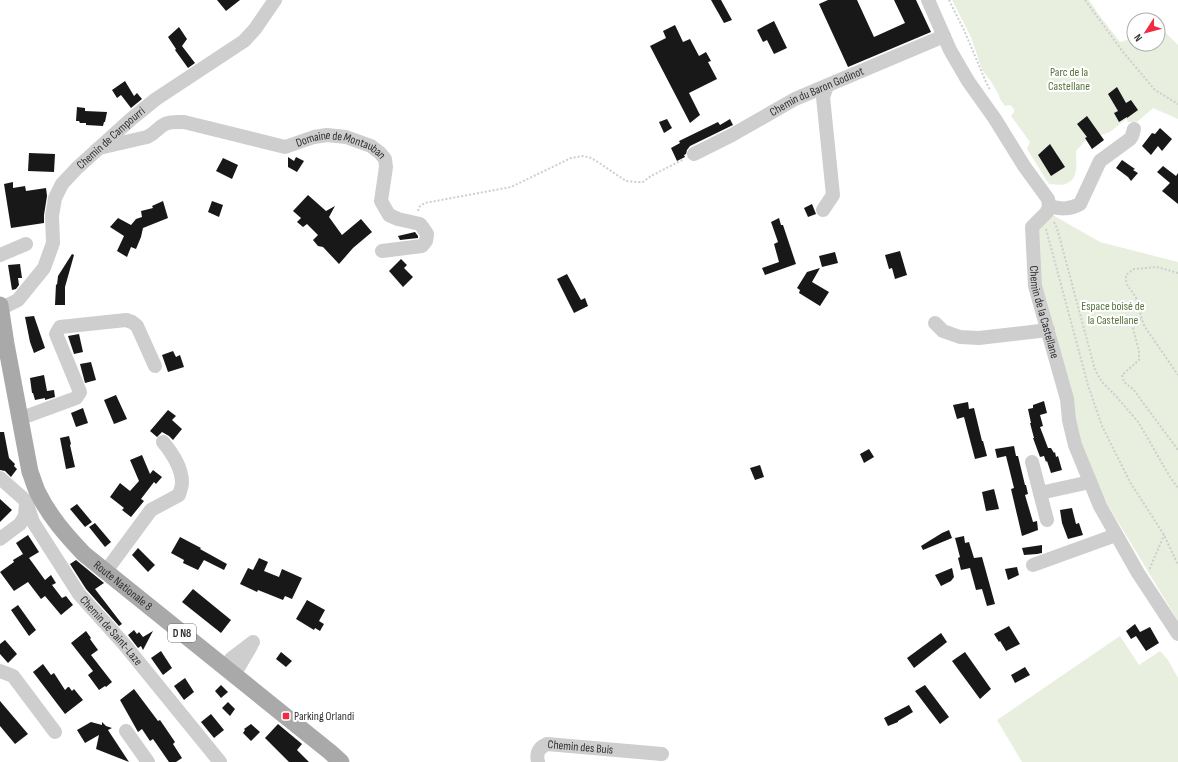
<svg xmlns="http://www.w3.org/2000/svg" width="1178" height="762" viewBox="0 0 1178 762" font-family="'Sofia Sans Condensed',sans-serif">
	<rect width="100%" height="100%" fill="#fff"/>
	<g fill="#e8efdf">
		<path d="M952,0H1089L1099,15L1120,42L1134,38V44H1158V30L1162,29L1178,45V119L1153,108L1137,122H1128L1126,119L1110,132L1085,141L1076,151C1076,164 1080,182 1062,185C1058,185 1053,184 1049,184L1027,149L1030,142L1011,116L1014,112V109L1010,105L1005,106L1000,99L998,93L990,80L982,70L971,37Z"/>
		<path d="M1053,215L1100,242L1178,262V621L1106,502L1091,471L1080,439L1049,328L1033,237L1037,224Z"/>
		<path d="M1120,636L1139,665L1160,651L1168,660L1178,678V762H1022L997,720Z"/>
	</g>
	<g fill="#181818">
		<path d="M217,0H240L226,11Z"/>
		<path d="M711,0H721L732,20L724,23Z"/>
		<path d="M828,0H857L874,37L905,23L894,0H916L931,32L848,67L819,4Z"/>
		<path d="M774,21L787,48L774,54L767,40L763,42L757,30Z"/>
		<path d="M675,25L683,42L690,39L699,56L706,52L711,61L708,62L717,79L689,93L700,115L690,123L650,46L666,38L663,31Z"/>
		<path d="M179,27L187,39L182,46L195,63L188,68L175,50L176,49L168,37Z"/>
		<path d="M125,81L134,96L137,93L142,99L131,108L121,95L117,98L112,90Z"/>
		<path d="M1117,87L1126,103L1131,100L1138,110L1127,118V117L1119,122L1114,113L1118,111L1108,94Z"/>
		<path d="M77,107L85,108V111L107,112L105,122H104L103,126L86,125V123H80L79,121H76Z"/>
		<path d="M1087,116L1104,140L1092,149L1085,138L1087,137L1077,124Z"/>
		<path d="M667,119L672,128L664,133L659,122Z"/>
		<path d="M730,119L733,125L690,146L687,150L686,154L684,155L685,157L677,161L671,148L680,143L679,141L718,122L720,125Z"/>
		<path d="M1160,128L1172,139L1162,151L1158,146L1151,155L1142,146L1152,133L1155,134Z"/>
		<path d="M1050,144L1065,167L1051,176L1038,155Z"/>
		<path d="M29,153L55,154L54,172L28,171Z"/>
		<path d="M288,157L294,161L296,157L304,161L297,172L288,167Z"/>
		<path d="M223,158L238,165L232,179L216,171Z"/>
		<path d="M1122,160L1135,169L1133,170L1138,173L1131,181L1128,177L1116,168Z"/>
		<path d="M1163,166L1176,176L1178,173V204L1162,191L1170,183L1157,172Z"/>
		<path d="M13,182V188L25,186L26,191L46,188L47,196L44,215V223L11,228L4,184Z"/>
		<path d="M308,195L326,211L335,206L329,217L342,235L361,219L372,232L353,248L339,264L323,247L318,246L313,240L318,235L307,224L303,227L297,222L301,218L293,211Z"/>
		<path d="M163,201L168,218L143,228L141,237L136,249L131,247L127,257L117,251L124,236L110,227L118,218L131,225L136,219L142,217L141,211L153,208L152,206Z"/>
		<path d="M212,201L223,205L219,217L208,212Z"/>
		<path d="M812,204L816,214L808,217L804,208Z"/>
		<path d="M779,218L781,225H783L796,264L765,275L762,268L779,262L774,244L778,242L771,222Z"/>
		<path d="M415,232L418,236V238L400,240L398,236Z"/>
		<path d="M900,251L907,275L895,279L892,268L889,269L885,255Z"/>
		<path d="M835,252L838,263L822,267L819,256Z"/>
		<path d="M72,254L74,255L65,287V305H55L56,284L57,285L58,276Z"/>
		<path d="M401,259L407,265L404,268L413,277L403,287L389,271Z"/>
		<path d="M20,264L22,278H18L19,285L16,289L12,290L8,265Z"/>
		<path d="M820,268L812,282L829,292L820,306L799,293L800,290L797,288L807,272Z"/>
		<path d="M567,274L581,300L585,298L588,306L574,313L557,279Z"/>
		<path d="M34,316L45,348L34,353L30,342L25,317Z"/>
		<path d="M79,334L83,352L74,354L68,336Z"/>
		<path d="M173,351L176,357L180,355L184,367L168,372L162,355Z"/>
		<path d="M91,362L96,380L85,383L80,364Z"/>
		<path d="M44,375L47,391L54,390L55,397L45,400V398L35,400L33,393H32L30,378Z"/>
		<path d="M116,395L127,419L114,424L104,400Z"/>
		<path d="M1044,401L1047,413L1040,415L1043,426L1040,427L1048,448H1051L1054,453L1055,452L1056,457L1058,456L1062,470L1051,473L1047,461L1046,462L1044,456L1040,457L1033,438H1034L1030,423H1031L1028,409L1033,408V405Z"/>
		<path d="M968,402L969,409L974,408L982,441H983L987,456L975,459L964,417L957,419L953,405Z"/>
		<path d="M83,408L88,423L76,427L71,413Z"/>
		<path d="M168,410L176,416L172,420L182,429L173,440L169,436L162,432L157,437L150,431Z"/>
		<path d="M0,432H4L9,458L15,464L14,466L17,469L11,477L5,471L0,470Z"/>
		<path d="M69,436L71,444L70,445L75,467L66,469L60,438Z"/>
		<path d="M1014,446L1016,456H1018L1025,485H1026L1028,494L1025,495L1033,522L1037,521L1038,530L1022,536L1011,489L1014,488L1006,456L997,458L995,449Z"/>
		<path d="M869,449L874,457L864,463L860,454Z"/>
		<path d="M142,455L150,474L153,470L162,477L156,484L154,482L141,499L144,501L131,517L122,510L124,508L110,497L120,483L130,491L139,481L130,460Z"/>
		<path d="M760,465L764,477L755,480L750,468Z"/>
		<path d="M994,489L999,509L986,511L982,492Z"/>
		<path d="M0,499L12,510L0,522Z"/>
		<path d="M77,504L92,522L85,527L70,509Z"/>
		<path d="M1072,508L1076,524L1079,523L1083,535L1068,539L1062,523L1060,510Z"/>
		<path d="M95,523L111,542L105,547L89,527Z"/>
		<path d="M949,530L952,538L923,550L921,546L942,533Z"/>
		<path d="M28,535L39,552L29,558L45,580L51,575L56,583L52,585L62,598L66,596L73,605L61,615L45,596L41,599L28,582L14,591L0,572L14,562L13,560L23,554L16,543Z"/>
		<path d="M964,536L965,543L969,542L974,558L982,557L995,604L987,606L982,589L976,590L970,568L961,570L958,558L960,557L955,538Z"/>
		<path d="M180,537L201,548L200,549L227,564L224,570L204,560L198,570L183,563L184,560L171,553Z"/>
		<path d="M1042,545V553L1037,554L1024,555L1022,548Z"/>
		<path d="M138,548L155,565L148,572L132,555Z"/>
		<path d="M259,558L268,562L264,571L279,577L282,569L302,578L292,599L285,596L283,600L258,590L257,592L240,584L248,568L253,570Z"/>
		<path d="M76,560L104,583L95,589L122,624L119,626L86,589L70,564Z"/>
		<path d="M1017,567L1019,575L1008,580L1005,569Z"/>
		<path d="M952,568L954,577L951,581L941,586L935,575Z"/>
		<path d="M193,589L231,620L221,633L182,602Z"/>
		<path d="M307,600L325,610L319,621L324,624L320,631L315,628L314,630L296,619Z"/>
		<path d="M18,605L36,630L29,636L11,610Z"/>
		<path d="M1135,624L1140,632L1150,627L1159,643L1146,651L1136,636L1131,639L1126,631Z"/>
		<path d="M1009,626L1020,644L1006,651L1000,641L999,642L994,634Z"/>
		<path d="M134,630L137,634L139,632L143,637L153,631L143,650L141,646L138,648L128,635Z"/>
		<path d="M86,631L91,638L90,639L98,650L91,655L112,682L106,687L105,686L99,690L88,675L93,671L71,643Z"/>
		<path d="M941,633L947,642L914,668L907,658Z"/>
		<path d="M5,640L17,654L8,663L0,654V644Z"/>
		<path d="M161,651L172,668L163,675L151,658Z"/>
		<path d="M281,652L292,661L286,667L276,659Z"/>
		<path d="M965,652L991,689L980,699L952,661Z"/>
		<path d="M43,664L51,675L54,673L65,690L68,687H69L72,691L74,689L83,700L65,714L33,672Z"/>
		<path d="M1025,667L1030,675L1015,683L1011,675Z"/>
		<path d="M185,678L194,692L184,700L174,686Z"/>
		<path d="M221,685L228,692L221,698L215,691Z"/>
		<path d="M925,685L949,717L940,724L915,691Z"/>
		<path d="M134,689L158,721L160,720L175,742L173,744L182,758L176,762H169L153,739L150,741L142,729L138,732L120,700Z"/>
		<path d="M0,701L28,734L15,744L0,726Z"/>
		<path d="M228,702L235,709L230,716L222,708Z"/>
		<path d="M909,705L913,712L898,721V722L888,726L884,718Z"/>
		<path d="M211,714L224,730L214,738L201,722Z"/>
		<path d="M91,722L102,725V722L106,726L112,728L108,730L129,762L96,749L99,735L85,743L77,730Z"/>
		<path d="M251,724L260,732L251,741L243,733L245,730L244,729Z"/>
		<path d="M278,724L302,744L297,750L309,762H289L265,738Z"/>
	</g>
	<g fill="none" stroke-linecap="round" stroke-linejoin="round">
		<g stroke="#cecece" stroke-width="2" stroke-dasharray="2 2" stroke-linecap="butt">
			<path d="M949,0L964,30L986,82L990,90"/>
			<path d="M1085,0L1123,52L1155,90L1178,104"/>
			<path d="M418,211L420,206L425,203L511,187L571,158L583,156L591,158L601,164L626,181L637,182H643L651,176L684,159"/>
			<path d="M1054,222L1057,228L1095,370L1102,382L1116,396L1139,423L1170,477L1178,488"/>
			<path d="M1046,229L1088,385L1102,426L1130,482L1164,535L1178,565"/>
			<path d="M1178,273L1157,267L1134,269L1126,275C1125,287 1131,288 1136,298C1140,307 1140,317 1145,327L1178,375"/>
			<path d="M1141,319L1136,322L1133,329L1139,351V360L1122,375L1124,382L1133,389L1178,450"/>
			<path d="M1150,569V568L1164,535"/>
		</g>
		<g stroke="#cecece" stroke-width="14">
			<path id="s1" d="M928,0L950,50L968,81L995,119L1024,166L1048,199L1049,206L1047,212L1032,227L1035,286L1067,399L1069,420L1075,445L1100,506L1138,573L1178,634"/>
			<path id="s2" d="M99,148L147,137C156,133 157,128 165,124C171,121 178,122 184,122L285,147L314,137L327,135L346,137L371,146L380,153L385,159L386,167L381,201L389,215L398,219L420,224L423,228L427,234L426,241L422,246L382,251"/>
			<path id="s3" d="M694,154L732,135L795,99L944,36"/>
			<path d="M1049,206C1060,209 1069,210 1080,204L1100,161L1130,139L1132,136L1134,129"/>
			<path d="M823,210L833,195L823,97L827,86"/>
			<path d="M0,255L26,244"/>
			<path id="s4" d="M0,309L18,300L44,268L53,243L52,216L55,198L62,184L77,168L130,120L156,99L244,41L255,29L275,0"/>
			<path d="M935,323L943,331L960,337L979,338L1048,330"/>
			<path d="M20,417L30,415L76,398L80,392L56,334L60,327L126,320L132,322L137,326L155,366"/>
			<path d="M1032,462L1047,520"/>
			<path id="s5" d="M0,478L26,501L33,522L79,594L124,644L220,762"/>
			<path d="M1040,493L1090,482"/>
			<path d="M0,539L20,524L25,516L26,503"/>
			<path d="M1033,565L1116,535"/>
			<path d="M106,571L151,510L179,495C180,491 182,487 182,483C182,467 172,453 163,442"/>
			<path d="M224,667L232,658L253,642"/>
			<path d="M0,671L13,676L55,732"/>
			<path d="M234,675L251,646"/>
			<path d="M126,731L148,762"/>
			<path id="s6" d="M538,762C536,753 538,748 547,744L662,754"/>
		</g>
		<path stroke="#a9a9a9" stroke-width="17" id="s7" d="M0,305L6,344L30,472C33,479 35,487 38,493C50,517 66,535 84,554L330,752L341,762"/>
	</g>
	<rect fill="#f12b41" stroke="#fff" stroke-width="1.5" x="282" y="712" width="8" height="8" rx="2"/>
	<g text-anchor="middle" stroke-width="4" stroke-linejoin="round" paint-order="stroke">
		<rect fill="#fff" stroke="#6f6f6f" stroke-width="1" x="168" y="624" width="28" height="18" rx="3"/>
		<g font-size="11" font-weight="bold" fill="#313131">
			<text x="182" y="637">D N8</text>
		</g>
		<g font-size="12" fill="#56713b" stroke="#fff">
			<text x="1069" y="76">Parc de la<tspan x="1069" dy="14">Castellane</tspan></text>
			<text x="1113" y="310">Espace boisé de<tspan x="1113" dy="14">la Castellane</tspan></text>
		</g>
		<g font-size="12" fill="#313131" stroke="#fff">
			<text dy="4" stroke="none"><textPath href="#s3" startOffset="138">Chemin du Baron Godinot</textPath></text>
			<text dy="4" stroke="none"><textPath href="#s4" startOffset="216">Chemin de Campourri</textPath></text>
			<text dy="4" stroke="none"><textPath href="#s2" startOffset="254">Domaine de Montauban</textPath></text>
			<text dy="4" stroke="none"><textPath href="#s1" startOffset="354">Chemin de la Castellane</textPath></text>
			<text dy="4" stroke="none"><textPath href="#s7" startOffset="319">Route Nationale 8</textPath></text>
			<text dy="4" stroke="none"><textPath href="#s5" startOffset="191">Chemin de Saint-Laze</textPath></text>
			<text dy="4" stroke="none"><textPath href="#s6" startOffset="56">Chemin des Buis</textPath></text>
		</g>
		<g font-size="12" fill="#313131" stroke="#fff" text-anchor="start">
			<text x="294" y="720">Parking Orlandi</text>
		</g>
	</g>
	<g transform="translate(1146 32) rotate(234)"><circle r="19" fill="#ffffff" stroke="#adadad"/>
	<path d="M0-3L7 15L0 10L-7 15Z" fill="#f12b41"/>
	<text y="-6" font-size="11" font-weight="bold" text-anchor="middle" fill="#313131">N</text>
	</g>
</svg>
